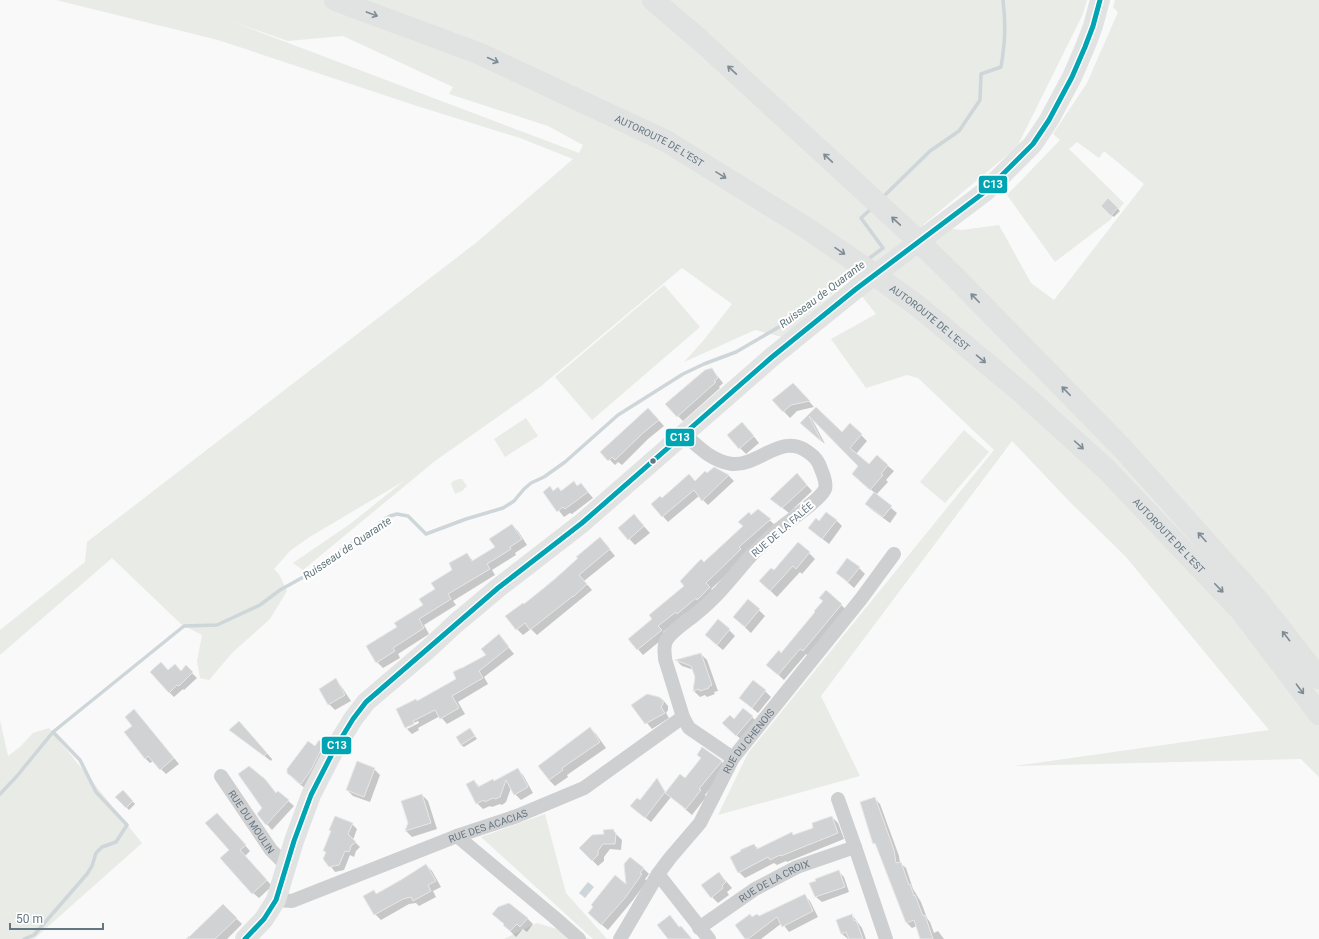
<svg xmlns="http://www.w3.org/2000/svg" width="1319" height="939" viewBox="0 0 1319 939" font-family="Roboto,sans-serif">
	<rect width="100%" height="100%" fill="#f9f9f9"/>
	<g fill="#e8ebe6" fill-rule="evenodd">
		<path d="M56,0H1087L1083,14L1017,147L923,225L962,230L999,225L1031,283L1054,300L1144,184L1104,151L1099,158L1077,142L1069,149L1124,203L1110,220L1055,262L1007,195L1060,140L1053,134L1087,83L1118,12L1113,7L1115,0H1319V777L1301,759L1015,766L1269,730L1126,557L1068,500L1012,441L821,696L860,776L718,815L748,753L994,450L918,378L907,375L866,388L831,339L876,314L849,280L782,337L755,330L684,362L703,341L732,304L682,268L540,387L435,461L303,570L293,563L350,524L404,481L308,538L290,551L274,569L279,574L287,591L270,619L233,652L209,680L200,678L197,661L202,635L181,624L112,558L0,655V630L85,562L87,542L477,242L573,159L520,138L417,106L218,40ZM230,21L288,41L343,36L453,87L449,94L548,126L583,145L579,153Z"/>
		<path d="M664,285L700,327L592,420L555,377Z"/>
		<path d="M526,418L538,436L505,457L494,439Z"/>
		<path d="M964,430L989,452L945,503L920,482Z"/>
		<path d="M459,479H462L467,486L462,491L455,494L451,484L453,481Z"/>
		<path d="M0,720L8,756L20,747L33,733L49,728L142,843L34,939H0Z"/>
		<path d="M545,814L566,893L607,939H593L481,837Z"/>
		<path d="M537,923L590,939H504Z"/>
	</g>
	<path fill="#ced6d9" d="M588,882L594,887L585,898L579,893Z"/>
	<g fill="#0003">
		<path d="M1108,200L1120,211L1114,217L1102,206Z"/>
		<path d="M712,369L723,383L719,387L720,388L683,421L667,405Z"/>
		<path d="M799,390L814,407L797,411L790,418L773,400Z"/>
		<path d="M816,408L842,433L861,435L867,441L856,454L870,465L877,457L894,471L886,480L888,482L876,495L897,513L890,523L872,510L866,504L875,493L859,480V466L812,419L825,444L801,423Z"/>
		<path d="M654,415L664,426L648,439L622,465L618,462L615,465L602,452Z"/>
		<path d="M748,429L759,443L746,454L740,448Z"/>
		<path d="M714,469L729,476L734,481L708,505L699,496L668,522L653,505L695,482L707,475Z"/>
		<path d="M797,474L812,491L789,513L771,499Z"/>
		<path d="M574,483L578,487L581,484L593,498L572,514L570,513L564,517L544,492L550,487L554,492H561Z"/>
		<path d="M758,510L775,525L743,559L711,589L715,593L682,616L663,632L666,636L643,655L629,639L653,619L685,586L704,563L744,526L752,516Z"/>
		<path d="M836,520L842,526L829,544L816,534L819,523Z"/>
		<path d="M640,522L650,533L635,545L619,528Z"/>
		<path d="M512,525L518,531L527,545L515,553L516,555L492,570L495,575L453,601L456,605L424,625L429,634L398,654L400,658L383,668L377,662L398,627L424,605L467,554L473,561L496,547Z"/>
		<path d="M605,544L615,556L584,581L592,590L537,635L531,629L523,635L517,629L524,605L579,558Z"/>
		<path d="M809,553L815,559L802,574L800,572L777,597L760,581Z"/>
		<path d="M859,568L865,574L854,588L837,573Z"/>
		<path d="M826,592L848,611L809,656L806,654L784,680L774,671L824,601Z"/>
		<path d="M748,600L765,616L751,633L734,617Z"/>
		<path d="M729,630L735,636L723,650L712,641Z"/>
		<path d="M499,636L514,654L484,677L488,684L458,702L465,714L447,724L440,716L418,728L419,730L412,734L407,729L419,723L418,721L407,726V729L397,709L418,702L458,679L487,655Z"/>
		<path d="M701,654L707,660L718,691L714,692L715,694L707,697L705,695L700,697L694,691L696,676L694,670L682,666L677,661Z"/>
		<path d="M186,667L197,678L184,690L183,689L174,697L169,692L168,671L181,672Z"/>
		<path d="M335,680L341,686L351,701L335,710L329,704Z"/>
		<path d="M765,691L771,697L758,713L747,704Z"/>
		<path d="M663,700L668,706V710L666,713L669,718L652,729L632,705Z"/>
		<path d="M134,710L179,764L166,774L153,761L150,763L145,758L133,726Z"/>
		<path d="M752,717L758,723L743,741L729,729L734,720Z"/>
		<path d="M245,728L272,759L271,761L230,730Z"/>
		<path d="M590,728L596,734L606,748L567,775L568,777L555,786L549,780Z"/>
		<path d="M470,729L477,739L464,747L461,745Z"/>
		<path d="M323,745L332,754L310,792L297,782L288,773L315,747Z"/>
		<path d="M721,761L727,767L705,795L706,797L692,815L671,797L651,822L637,811L640,801L657,780L666,793L686,779Z"/>
		<path d="M374,769L380,775L370,802L353,796L347,790Z"/>
		<path d="M517,769L523,775L533,793L521,800L515,794L511,788L506,802L502,805L500,804L492,807L490,806L483,809L477,803L474,781L480,787L494,782Z"/>
		<path d="M123,791L135,804L129,810L116,797Z"/>
		<path d="M278,792L294,806L272,830L258,814Z"/>
		<path d="M422,795L428,801L437,829L412,837L406,831Z"/>
		<path d="M875,799L880,804L899,856L900,863L906,868L913,889L921,902L927,918L930,922L934,933L938,931L944,939H922L917,926L912,928L906,922L877,846L874,843Z"/>
		<path d="M832,817L838,823L844,839L787,862L786,861L777,865L774,863L745,878L739,872L754,845L759,849L815,828Z"/>
		<path d="M222,819L250,851L245,856L272,886L259,898L253,893L230,850Z"/>
		<path d="M352,824L357,829L353,840L360,847L356,851L354,857L350,855L344,870L335,872L325,859L327,853L325,851Z"/>
		<path d="M612,830L622,840L621,850L610,849L604,857V861L598,866L580,848Z"/>
		<path d="M426,865L432,871L441,887L433,891L436,897L419,906L416,903L409,904L381,920L375,914L374,891L377,894Z"/>
		<path d="M643,868L649,874L645,879L647,881L633,900L608,930L595,919L627,886Z"/>
		<path d="M838,871L844,877L849,892L822,902L816,897L810,884Z"/>
		<path d="M719,873L732,888L727,892L729,895L718,903L712,897Z"/>
		<path d="M804,895L810,901L818,917L789,932L782,923L761,939H747L753,918H759Z"/>
		<path d="M223,905L242,924L227,939H186L189,936L190,937Z"/>
		<path d="M852,915L862,928L866,939H848L842,934L837,920Z"/>
		<path d="M527,918L533,924L527,932L523,929L516,937L504,925Z"/>
	</g>
	<g fill="none" stroke-linecap="round" stroke-linejoin="round">
		<g stroke="#ced6d9" stroke-width="3.5">
			<path d="M882,198L930,151L959,131L980,100L981,74L1001,67C1005,43 1006,25 1003,0"/>
			<path d="M867,260L883,248L861,218L872,208"/>
			<path d="M0,794L17,776L53,732L184,626L217,625L260,605L280,590L307,575L344,548L366,535L382,521L390,516L397,514L408,516L426,534L466,519L503,508L514,501L524,489L531,483L544,477L565,462L618,415L683,374L704,364L736,352L791,320L855,270"/>
			<path d="M24,939L34,935L87,874L92,866L96,853L102,847L116,842L127,825L96,792L80,760L53,732"/>
		</g>
	</g>
	<g fill="#d0d2d3" stroke="#e8e8e8">
		<path d="M1108,198L1118,208L1111,216L1101,206Z"/>
		<path d="M712,368L718,378L714,381L716,382L677,417L665,404L705,370Z"/>
		<path d="M793,383L810,401L791,405L783,412L772,400Z"/>
		<path d="M816,407L842,432L850,423L862,434L850,448L869,464L877,455L888,465L881,474L883,475L870,490L852,474L858,466L809,416L822,442L800,423Z"/>
		<path d="M648,408L659,420L643,433L615,460L612,457L608,461L600,452Z"/>
		<path d="M742,422L754,436L739,449L727,435Z"/>
		<path d="M714,467L729,475L702,501L694,490L662,517L651,504L660,496L662,498L689,474L695,481L705,471L707,473Z"/>
		<path d="M797,473L807,485L782,508L770,499Z"/>
		<path d="M574,481L577,486L581,483L588,492L565,509L563,507L557,512L543,492L550,486L553,491L558,487L561,491Z"/>
		<path d="M874,492L892,506L883,517L865,504Z"/>
		<path d="M758,509L771,519L739,547L741,549L737,553L706,583L710,587L697,600L696,598L677,614L676,612L658,626L662,630L637,650L628,639L652,619L649,615L684,586L680,581L701,559L704,562L743,526L738,522L749,512L751,515Z"/>
		<path d="M826,512L837,520L822,539L808,528L816,518L819,521Z"/>
		<path d="M634,514L644,526L628,540L618,528Z"/>
		<path d="M512,524L522,539L510,547L511,549L487,564L490,569L448,594L451,599L419,619L424,628L393,648L395,651L376,663L366,646L397,627L394,623L423,605L419,599L435,589L431,583L452,570L449,563L467,553L472,561L495,547L489,539Z"/>
		<path d="M600,537L610,549L579,575L587,584L573,597V596L530,630L525,623L516,630L505,616L523,603L524,604L554,580L578,558L576,557Z"/>
		<path d="M798,542L810,552L796,569L793,566L770,591L759,581L771,568L774,570Z"/>
		<path d="M847,558L860,567L848,582L836,573Z"/>
		<path d="M826,590L842,604L803,651L800,649L778,675L766,665L779,650L781,653L815,612L814,611L823,601L819,598Z"/>
		<path d="M748,599L760,609L745,627L733,617Z"/>
		<path d="M718,619L730,629L717,645L705,635Z"/>
		<path d="M499,634L509,647L479,671L483,678L452,696L459,708L440,719L435,710L413,721L414,724L405,728L396,709L416,699L417,701L456,679L453,672L461,668H462L486,655L481,649Z"/>
		<path d="M701,653L712,685L709,686V688L700,691L699,689L693,691L695,677L691,666L675,660Z"/>
		<path d="M161,662L168,670L175,664L181,671L186,665L193,672L179,686L177,685L169,693L150,672L153,669Z"/>
		<path d="M336,678L345,695L328,705L319,689Z"/>
		<path d="M753,680L766,690L752,708L739,698Z"/>
		<path d="M647,694L659,697L663,700V704L661,707L665,713L645,724L631,705Z"/>
		<path d="M743,708L753,716L736,736L722,723L730,715L734,719Z"/>
		<path d="M134,709L174,758L160,770L148,756L145,759L124,732L132,726L125,717Z"/>
		<path d="M239,721L267,753L264,756L229,730Z"/>
		<path d="M590,727L600,742L562,768L563,770L549,780L538,766Z"/>
		<path d="M470,728L475,736L461,745L456,737Z"/>
		<path d="M319,740L324,744L311,770L301,784L287,773V769L308,741L315,746Z"/>
		<path d="M702,747L722,761L699,789L701,790L686,809L665,793L680,774L685,778L701,758L697,755Z"/>
		<path d="M357,761L375,768L364,797L346,790Z"/>
		<path d="M249,766L265,779L276,793L278,791L289,800L266,825L257,814L262,808L238,774Z"/>
		<path d="M518,768L528,787L514,795L506,780L500,797L495,799L493,798L485,802L484,800L476,804L466,784L474,780L478,787L493,779L494,781Z"/>
		<path d="M657,778L665,792L645,818L630,806L637,798L640,800Z"/>
		<path d="M123,790L133,801L126,808L115,797Z"/>
		<path d="M422,794L431,823L405,831L408,823L401,801Z"/>
		<path d="M875,797L894,850L896,863L901,862L909,885L910,884L914,896L915,895L923,916L925,915L933,939H920L914,920L906,923L875,843L873,844L860,802Z"/>
		<path d="M217,813L246,845L240,850L267,880L252,894L220,858L229,850L205,823Z"/>
		<path d="M335,816L353,823L348,834L356,842L351,846L349,852L345,851L339,865L329,867L323,859L326,852L323,851L331,831L329,830Z"/>
		<path d="M832,816L838,833L781,856L780,855L770,860L768,857L738,873L730,857L741,851L740,850L754,844L757,849L792,832L793,835L813,828L812,823Z"/>
		<path d="M613,829L616,834L615,844H603L598,851V855L592,861L579,848L592,835L604,834L603,830Z"/>
		<path d="M630,857L644,868L640,873L642,874L625,898L601,925L588,913L593,907L591,905L615,875L626,884L624,864Z"/>
		<path d="M426,864L436,881L428,885L431,891L413,901L411,897L403,899L374,915L363,896L374,890L376,894L401,880Z"/>
		<path d="M839,870L845,887L815,897L809,883L816,881L815,879Z"/>
		<path d="M719,872L726,882L722,886L723,888L711,898L701,885Z"/>
		<path d="M805,894L813,911L782,927L777,917L748,939H745L735,925L750,914L752,917L757,914L759,916Z"/>
		<path d="M509,903L528,918L520,927L517,924L510,931L503,925L504,924L492,914L498,907Z"/>
		<path d="M223,904L237,918L215,939H187Z"/>
		<path d="M852,914L854,921L856,920L863,939H849L846,932L841,934L836,920Z"/>
		<path d="M670,915L679,927L681,926L692,939H668L657,925Z"/>
	</g>
	<g fill="none" stroke-linecap="round" stroke-linejoin="round">
		<g stroke="#cecfd0" stroke-width="14">
			<path d="M684,434C698,447 712,461 732,464C759,466 782,432 808,452C814,456 819,462 821,469C823,474 827,483 825,489C820,500 790,520 779,529C768,539 757,549 747,560C731,579 716,598 697,613C688,621 671,631 666,641C663,647 665,653 665,659L683,717L689,728L733,758"/>
			<path id="s1" d="M221,776L271,850L286,865"/>
			<path d="M457,836L554,917L579,939"/>
			<path d="M855,847L886,939"/>
			<path d="M658,874L709,939"/>
			<path id="s2" d="M276,900L292,901L457,836L517,816L584,788L683,717"/>
			<path id="s3" d="M699,928L755,889L797,867L855,847L838,799"/>
			<path id="s4" d="M620,939L658,874L670,858L700,823L733,758L861,599L894,554"/>
		</g>
		<path stroke="#e1e2e2" stroke-width="20" d="M245,939L264,919L276,900L294,841L311,795L334,750L353,719L366,702L426,651L455,624L498,588L582,523L772,357L856,289L986,191L1033,144L1049,120L1072,77L1085,47L1093,26L1100,0"/>
		<g stroke="#e1e2e2" stroke-width="22">
			<path id="s5" d="M335,0L478,53L666,141L808,229L868,270L919,307L1022,393L1106,469L1242,612L1319,714"/>
			<path d="M653,0L700,40L910,233L955,277L1124,450L1258,600L1319,678"/>
		</g>
		<g stroke="#fff" stroke-width="8">
			<path id="bus-1" d="M245,939L264,919L276,900L294,841L311,795L334,750L353,719L366,702L498,588L582,523L772,357L856,289L986,191L1033,144L1049,120L1072,77L1085,47L1093,26L1100,0"/>
		</g>
		<use href="#bus-1" stroke="#00a4b2" stroke-width="5"/>
	</g>
	<defs><path id="oneway-shaft" d="M-6 0H5M1.5-3L5.5 0L1.5 3" fill="none" stroke-width="1.6" stroke-linecap="round" stroke-linejoin="round"/></defs>
	<g stroke="#7e8c96">
		<use href="#oneway-shaft" transform="translate(372 14) rotate(20)"/>
		<use href="#oneway-shaft" transform="translate(493 60) rotate(25)"/>
		<use href="#oneway-shaft" transform="translate(732 70) rotate(-137)"/>
		<use href="#oneway-shaft" transform="translate(828 158) rotate(-137)"/>
		<use href="#oneway-shaft" transform="translate(721 175) rotate(32)"/>
		<use href="#oneway-shaft" transform="translate(896 221) rotate(-137)"/>
		<use href="#oneway-shaft" transform="translate(840 251) rotate(34)"/>
		<use href="#oneway-shaft" transform="translate(975 298) rotate(-134)"/>
		<use href="#oneway-shaft" transform="translate(981 359) rotate(40)"/>
		<use href="#oneway-shaft" transform="translate(1066 391) rotate(-134)"/>
		<use href="#oneway-shaft" transform="translate(1079 445) rotate(42)"/>
		<use href="#oneway-shaft" transform="translate(1202 537) rotate(-132)"/>
		<use href="#oneway-shaft" transform="translate(1219 588) rotate(46)"/>
		<use href="#oneway-shaft" transform="translate(1286 636) rotate(-128)"/>
		<use href="#oneway-shaft" transform="translate(1300 689) rotate(53)"/>
	</g>
	<circle fill="#657683" stroke="#fff" stroke-width="1.5" cx="653" cy="461" r="3.5"/>
	<g text-anchor="middle" stroke-width="4" stroke-linejoin="round" paint-order="stroke">
		<g font-size="10" fill="#657683" stroke="#fff">
			<text dy="4" stroke="none"><textPath href="#s5" startOffset="354">AUTOROUTE DE L’EST</textPath></text>
			<text dy="4" stroke="none"><textPath href="#s5" startOffset="678">AUTOROUTE DE L’EST</textPath></text>
			<text transform="translate(782 529) rotate(-41)" y="4">RUE DE LA FALÉE</text>
			<text dy="4" stroke="none"><textPath href="#s5" startOffset="1002">AUTOROUTE DE L’EST</textPath></text>
			<text dy="4" stroke="none"><textPath href="#s4" startOffset="237">RUE DU CHENOIS</textPath></text>
			<text dy="4" stroke="none"><textPath href="#s1" startOffset="55">RUE DU MOULIN</textPath></text>
			<text dy="4" stroke="none"><textPath href="#s2" startOffset="226">RUE DES ACACIAS</textPath></text>
			<text dy="4" stroke="none"><textPath href="#s3" startOffset="89">RUE DE LA CROIX</textPath></text>
		</g>
		<g font-size="11" font-style="italic" fill="#60757c" stroke="#fff">
			<text transform="translate(822 294) rotate(-37)" y="4">Ruisseau de Quarante</text>
			<text transform="translate(347 548) rotate(-34)" y="4">Ruisseau de Quarante</text>
		</g>
	</g>
	<g stroke="#fff" stroke-width="1.5">
		<rect x="978" y="175" width="30" height="19" rx="4" fill="#00a4b2"/>
		<rect x="665" y="428" width="30" height="19" rx="4" fill="#00a4b2"/>
		<rect x="321" y="736" width="31" height="19" rx="4" fill="#00a4b2"/>
	</g>
	<g font-size="11" text-anchor="middle" font-weight="bold" fill="#fff">
		<text x="993" y="188">C13</text>
		<text x="680" y="441">C13</text>
		<text x="337" y="749">C13</text>
	</g>
	<path d="M10 923v6h93v-6" fill="none" stroke="#657683" stroke-width="2"/>
	<text x="16" y="923" font-size="12" fill="#657683" stroke="#ffffff" stroke-width="3" paint-order="stroke">50 m</text>
</svg>
